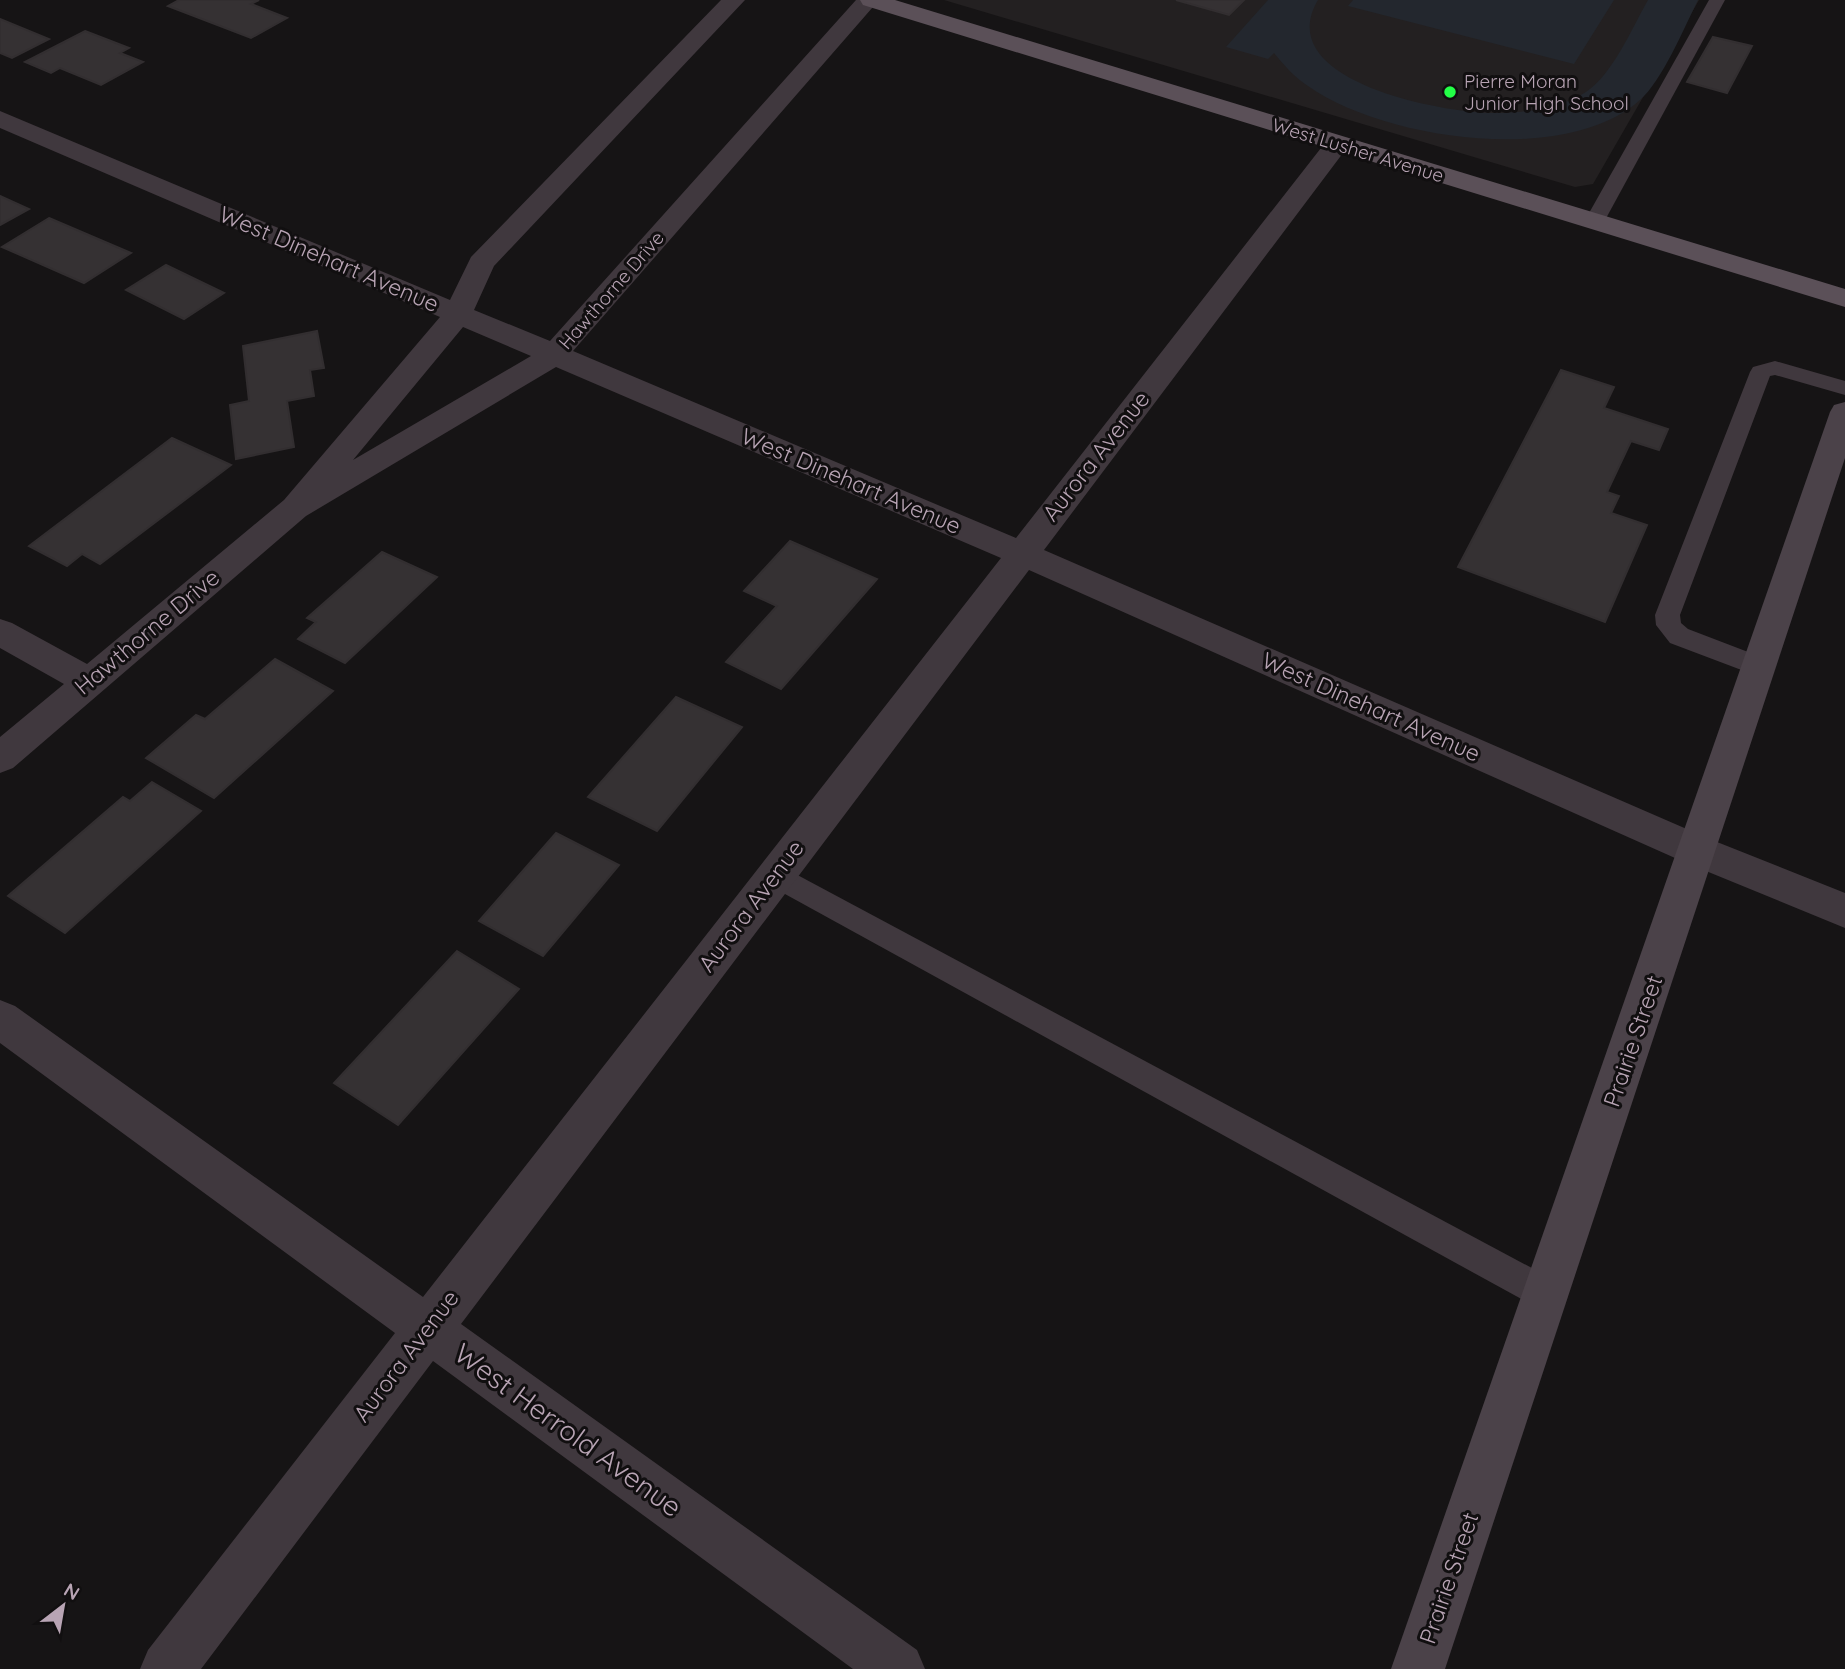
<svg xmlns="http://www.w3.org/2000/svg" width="1845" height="1669" viewBox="0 0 1845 1669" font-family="Quicksand,sans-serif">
	<rect width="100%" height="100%" fill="#161415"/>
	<path fill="#232021" d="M944,0H1699L1593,184L1575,187Z"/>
	<g fill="#23272e">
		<path d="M1268,0H1318C1270,81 1443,113 1493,113C1524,113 1560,109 1586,92C1613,74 1632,28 1648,0H1698C1684,28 1662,81 1640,100C1565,167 1383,139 1308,86C1294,77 1284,65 1274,53L1268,59L1226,47Z"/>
		<path d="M1353,0H1614L1574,64L1348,6Z"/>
	</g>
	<g fill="#353133" stroke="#322e30" stroke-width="2">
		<path d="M179,0H259L251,4L287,18L251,38L168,6Z"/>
		<path d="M1176,0H1244L1229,15Z"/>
		<path d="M0,19L49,39L12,58L0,53Z"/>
		<path d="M85,31L129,48L120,53L143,62L101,85L60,68L51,73L25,62Z"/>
		<path d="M1713,37L1752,46L1727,93L1687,82Z"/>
		<path d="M0,196L29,209L0,225Z"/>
		<path d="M49,218L131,253L84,283L2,247Z"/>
		<path d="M166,265L224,293L184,319L126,290Z"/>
		<path d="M317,331L324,368L310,370L314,396L287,401L294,447L236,459L230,405L249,401L243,346Z"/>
		<path d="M1561,370L1614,387L1604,408L1668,429L1659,450L1631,441L1607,492L1619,496L1611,513L1647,525L1605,622L1458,567Z"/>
		<path d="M172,438L231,465L100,564L82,554L67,566L29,546Z"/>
		<path d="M790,541L877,579L781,689L726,662L777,606L744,591Z"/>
		<path d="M382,552L437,577L345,663L298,639L316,622L307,618Z"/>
		<path d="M275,659L333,691L214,798L146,758L196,715L205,719Z"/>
		<path d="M676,697L742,727L657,831L588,797Z"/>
		<path d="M152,782L201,811L65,933L8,896L123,797L130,801Z"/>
		<path d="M556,833L619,865L543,956L479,921Z"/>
		<path d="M457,951L519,989L398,1125L334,1083Z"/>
	</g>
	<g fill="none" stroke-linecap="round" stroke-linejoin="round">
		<g fill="#40383e" fill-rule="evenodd">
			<path d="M1709,0H1725L1604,222L1601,226H1587L1584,222Z"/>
			<path d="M1775,361L1845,381V395L1775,375L1770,376L1680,615L1681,623L1688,629L1769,660L1773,667L1769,674L1760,677L1670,643L1656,625L1655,615L1750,372L1753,367Z"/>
			<path d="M775,863L1558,1282L1563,1294L1558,1306L1546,1311L1534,1306L765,883L761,875L765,867Z"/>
		</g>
		<path fill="#40383e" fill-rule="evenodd" d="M721,0H745L494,266L474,310L550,341L856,0H879L573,351L1016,538L1328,139L1337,136L1346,139L1350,144L1346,149L1044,550L1712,840L1845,893V928L1684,862L1029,570L461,1324L917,1650L925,1669H853L433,1361L201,1669H140L148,1650L395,1333L0,1043V1000L15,1006L423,1297L1001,558L556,367L306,516L13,768L0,773V737L64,684L0,648V619L12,623L87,664L284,500L440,317L0,128V111L450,300L471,257ZM463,327L531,356L353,460Z"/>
		<path fill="#4b4249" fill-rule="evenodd" d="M1845,402V458L1445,1669H1391L1830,412L1834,405Z"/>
		<path fill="#5b5058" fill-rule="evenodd" d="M860,0H895L1845,289V307L863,5Z"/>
	</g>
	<circle fill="#23ff47" stroke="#110f10" stroke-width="2.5" cx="1450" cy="92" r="7"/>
	<g text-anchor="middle" stroke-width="6" stroke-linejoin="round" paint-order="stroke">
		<g font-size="19" fill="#b8a4b4" stroke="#110f10" text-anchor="start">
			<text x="1464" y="88">Pierre Moran<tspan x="1464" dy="22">Junior High School</tspan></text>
		</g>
		<g font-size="19" fill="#b8a4b4" stroke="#110f10">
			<text transform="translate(1358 150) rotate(17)" y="7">West Lusher Avenue</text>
			<text transform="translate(611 290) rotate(-49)" y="7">Hawthorne Drive</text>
		</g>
		<g font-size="23" fill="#b8a4b4" stroke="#110f10">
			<text transform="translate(329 259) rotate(23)" y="8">West Dinehart Avenue</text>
			<text transform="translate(1096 456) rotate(-52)" y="8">Aurora Avenue</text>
			<text transform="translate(851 481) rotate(23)" y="8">West Dinehart Avenue</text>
			<text transform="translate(147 632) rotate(-40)" y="8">Hawthorne Drive</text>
			<text transform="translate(1371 707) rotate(24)" y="8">West Dinehart Avenue</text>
			<text transform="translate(751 906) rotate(-53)" y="8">Aurora Avenue</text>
			<text transform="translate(1633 1041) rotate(-71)" y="8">Prairie Street</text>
			<text transform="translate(406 1356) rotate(-53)" y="8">Aurora Avenue</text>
			<text transform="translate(1449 1578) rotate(-71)" y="8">Prairie Street</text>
		</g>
		<g font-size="28" fill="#b8a4b4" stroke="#110f10">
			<text transform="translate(568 1430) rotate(36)" y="10">West Herrold Avenue</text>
		</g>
	</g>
	<g transform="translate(63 1606) rotate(31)" stroke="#110f10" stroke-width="5" paint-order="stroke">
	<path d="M0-5L12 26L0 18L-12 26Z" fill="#b8a4b4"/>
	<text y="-10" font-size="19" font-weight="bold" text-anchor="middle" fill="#b8a4b4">N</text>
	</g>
</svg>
